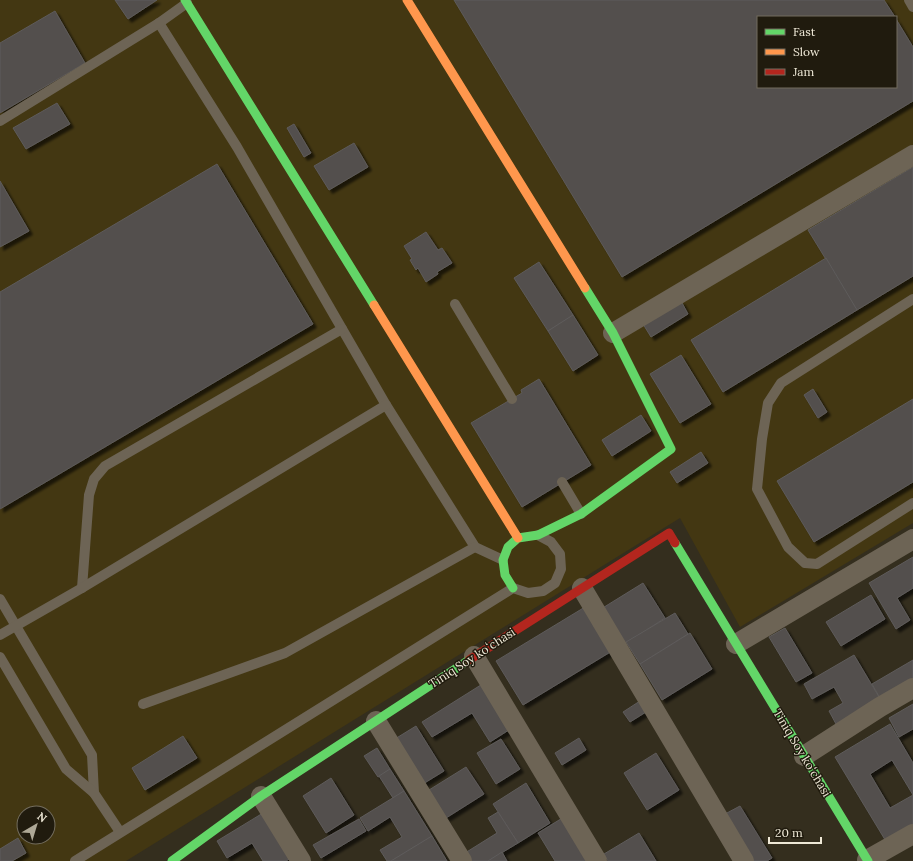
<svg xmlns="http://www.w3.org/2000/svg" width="913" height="861" viewBox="0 0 913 861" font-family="Lora,serif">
	<defs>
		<filter id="shadow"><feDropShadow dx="3.5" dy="3.5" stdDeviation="1" flood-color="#0009"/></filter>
	</defs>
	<rect width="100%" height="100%" fill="#342e1e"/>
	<path fill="#433712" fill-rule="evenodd" d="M0,0H913V523L740,627L680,518L126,861H0ZM758,17H896V87H758ZM24,813H48V837H24Z"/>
	<g fill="#524f4e" stroke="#5e5b5a" fill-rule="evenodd" filter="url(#shadow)">
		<path d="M115,0H157L128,19Z"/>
		<path d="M454,0H884L895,17H758V87H896V19L913,47V101L622,277Z"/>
		<path d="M55,11L85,63L0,113V43Z"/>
		<path d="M57,103L70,124L26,149L13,128Z"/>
		<path d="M294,124L311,153L304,157L287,128Z"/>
		<path d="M354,143L368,167L329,190L314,166Z"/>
		<path d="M217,164L313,324L0,509V292Z"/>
		<path d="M913,167V276L857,310L808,230Z"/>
		<path d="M0,181L29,231L0,247Z"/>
		<path d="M426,232L438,250L442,248L452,263L437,272L438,274L426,282L418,268L416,270L410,260L412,259L404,246Z"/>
		<path d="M826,258L857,310L723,392L691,340Z"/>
		<path d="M539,262L573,315L548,331L514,278Z"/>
		<path d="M681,301L688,314L651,337L643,324Z"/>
		<path d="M573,315L598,355L573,371L548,331Z"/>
		<path d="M681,355L711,404L680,423L650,374Z"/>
		<path d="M539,379L591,465L522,507L471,423L522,393L521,390Z"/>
		<path d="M813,389L827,412L818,418L804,395Z"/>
		<path d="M913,399V482L814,542L777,481Z"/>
		<path d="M641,415L651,431L612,456L602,440Z"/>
		<path d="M701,452L708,463L677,483L670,472Z"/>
		<path d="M913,557V588L897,598L910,620L896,629L869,583Z"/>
		<path d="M643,583L665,618L623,645L601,609Z"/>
		<path d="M871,595L885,619L841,646L826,622Z"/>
		<path d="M585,607L612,651L523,705L496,661Z"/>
		<path d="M675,613L688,634L640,664L626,642Z"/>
		<path d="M785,628L812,673L796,682L769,637Z"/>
		<path d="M690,633L712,669L662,700L640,664Z"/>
		<path d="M854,655L882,702L836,724L829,711L843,703L834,687L812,699L804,684Z"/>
		<path d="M913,660V687L884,705L872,684Z"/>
		<path d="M484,683L512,728L490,742L472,713L432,737L422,722Z"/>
		<path d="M640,701L646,712L630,722L623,712Z"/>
		<path d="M913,704V729L899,737L889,718Z"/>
		<path d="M890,724L913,763V827L887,843L835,757ZM892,760L913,795L890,808L870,774Z"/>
		<path d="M416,726L444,771L418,787L390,742Z"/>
		<path d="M183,736L197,758L145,790L132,768Z"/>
		<path d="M579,738L586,750L562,765L555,753Z"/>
		<path d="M501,739L520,769L496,784L477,753Z"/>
		<path d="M377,748L390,769L378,777L364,756Z"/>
		<path d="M656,753L679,790L647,810L624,773Z"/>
		<path d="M466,767L484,794L446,818L429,790Z"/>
		<path d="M390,769L404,791L393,798L379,776Z"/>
		<path d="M331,778L354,815L326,833L303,796Z"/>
		<path d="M526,783L550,823L518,843L493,804Z"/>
		<path d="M404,791L432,836L391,861H387L380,850L402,837L390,817L368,831L360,818Z"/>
		<path d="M740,806L772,858L767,861H754L725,814Z"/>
		<path d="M498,812L518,843L488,861H470L465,853L497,833L488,818Z"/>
		<path d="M263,813L291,858L286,861H263L252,843L227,858L217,841Z"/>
		<path d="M564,817L592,861H555L538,833Z"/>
		<path d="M359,819L366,831L321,858L313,845Z"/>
		<path d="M639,833L656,861H608L604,854Z"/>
		<path d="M432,836L447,861H391Z"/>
		<path d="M18,838L26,853L12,861H0V849Z"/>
		<path d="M502,852L507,861H488Z"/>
	</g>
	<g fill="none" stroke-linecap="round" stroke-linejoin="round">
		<g stroke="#6d6455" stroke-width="10">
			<path d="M909,0L913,7"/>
			<path d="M159,23L237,147L386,405L475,547L503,560"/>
			<path d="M0,121L159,23L187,3"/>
			<path d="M913,299L781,383L768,403L762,439L757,489L788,547L805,563L817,564L913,503"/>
			<path d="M455,304L512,399"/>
			<path d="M562,482L581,514"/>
			<path d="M82,588L89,495L94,479L105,466L342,329"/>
			<path d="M0,599L92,755L94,793"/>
			<path d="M0,635L82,588L386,405"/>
			<path d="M0,657L66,769L94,793L120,832"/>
			<path d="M143,704L285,653L475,547"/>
			<path d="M75,861L513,588L528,593L543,591L555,583L561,569L560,554L551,542L538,535"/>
		</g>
		<g stroke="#6d6455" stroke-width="20">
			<path d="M613,333L913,155"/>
			<path d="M582,588L744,861"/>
			<path d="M736,644L913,539"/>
			<path d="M474,656L597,861"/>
			<path d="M376,721L462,861"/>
			<path d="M804,756L880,707L913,688"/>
			<path d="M261,796L301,861"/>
			<path d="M867,860L913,834"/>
		</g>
		<g stroke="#63d668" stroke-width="9">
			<path d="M185,0L374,305"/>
			<path d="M675,543L868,861"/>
			<path d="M513,588L505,575L503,560L508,547L518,538L538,535L581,514L671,449L613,333L585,288"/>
			<path d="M172,861L261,796L469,660"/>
		</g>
		<g stroke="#ff974d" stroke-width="9">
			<path d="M407,0L585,288"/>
			<path d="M374,305L518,538"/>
		</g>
		<path stroke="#b3261e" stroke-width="9" d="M469,660L669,533L675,543"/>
	</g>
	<g text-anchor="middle" stroke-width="3" stroke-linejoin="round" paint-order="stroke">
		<g font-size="12" fill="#efe9d7" stroke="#201b0e">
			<text transform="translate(472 658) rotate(-33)" y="4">Tiniq Soy koʻchasi</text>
			<text transform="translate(802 753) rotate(59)" y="4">Tiniq Soy koʻchasi</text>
		</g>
	</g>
	<rect x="757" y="16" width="140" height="72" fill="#201b0e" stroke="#736d5e"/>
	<rect x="765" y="29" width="20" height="6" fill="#63d668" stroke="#736d5e"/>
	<text x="793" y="36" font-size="12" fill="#efe9d7">Fast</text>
	<rect x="765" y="49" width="20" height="6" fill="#ff974d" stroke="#736d5e"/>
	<text x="793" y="56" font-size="12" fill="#efe9d7">Slow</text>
	<rect x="765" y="69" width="20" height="6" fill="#b3261e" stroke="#736d5e"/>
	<text x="793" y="76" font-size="12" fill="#efe9d7">Jam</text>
	<g transform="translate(36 825) rotate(38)"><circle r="19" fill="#201b0e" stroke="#736d5e"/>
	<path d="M0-3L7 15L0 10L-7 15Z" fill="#aea896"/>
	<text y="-6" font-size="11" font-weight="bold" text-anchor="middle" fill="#efe9d7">N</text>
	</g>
	<path d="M769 837v6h52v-6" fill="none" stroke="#efe9d7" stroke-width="2"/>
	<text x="775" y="837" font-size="12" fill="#efe9d7" stroke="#201b0e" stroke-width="3" paint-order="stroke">20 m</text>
</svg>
